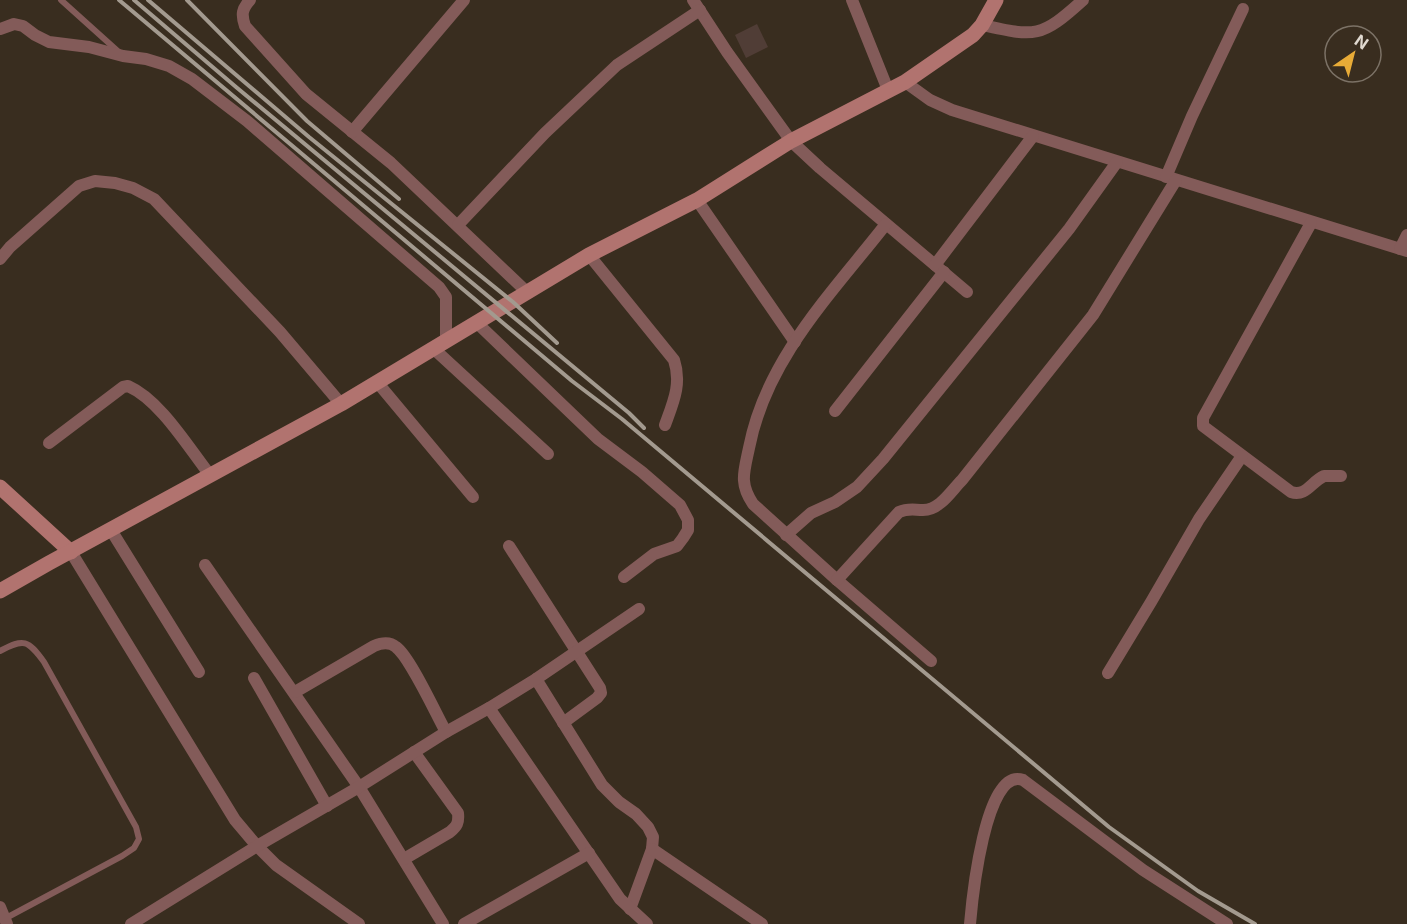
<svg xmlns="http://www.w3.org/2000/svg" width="1407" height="924" viewBox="0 0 1407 924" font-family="Inter,sans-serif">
	<rect width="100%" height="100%" fill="#392d1f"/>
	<path fill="#503d36" d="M757,24L768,47L746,58L735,35Z"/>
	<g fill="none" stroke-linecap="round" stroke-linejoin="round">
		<g stroke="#835b59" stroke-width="6">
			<path d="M61,0L121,54"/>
			<path d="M0,651C24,638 28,640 44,662L136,827L139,839L134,848L122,856L6,918"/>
		</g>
		<g stroke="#835b59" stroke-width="12">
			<path d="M250,0C242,9 241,14 245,26L306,94L391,163L528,293"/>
			<path d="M693,0L727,52L791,141L820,168L967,292"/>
			<path d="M852,0L888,90"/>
			<path d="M982,25C1036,37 1041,38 1083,0"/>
			<path d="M0,29L14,24L23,26L35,35L49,42L89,47L123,56L146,59L169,66L192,79L247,121L439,287L446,297V341"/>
			<path d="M905,82L930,100L952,110L1407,251"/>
			<path d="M352,132L464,0"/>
			<path d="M1166,177L1192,116L1243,9"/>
			<path d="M697,200L795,342"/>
			<path d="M1311,223L1203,418V426L1291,492C1306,497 1311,482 1324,476H1341"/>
			<path d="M886,224C832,293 766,359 749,448C744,472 739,483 753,504L837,580L931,661"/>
			<path d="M458,225L545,133L617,65L700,10"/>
			<path d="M1400,249L1407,235"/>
			<path d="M589,255L674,360C682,384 673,403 665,425"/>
			<path d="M0,259L10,247L79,186L95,181L115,183L133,188L154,199L280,332L341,404"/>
			<path d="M935,265L1033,136"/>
			<path d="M477,323L598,439L642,472L680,505L688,520V530L683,538L677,546L654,554L624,577"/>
			<path d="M434,349L548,454"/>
			<path d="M377,382L473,497"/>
			<path d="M835,411L944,272"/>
			<path d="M49,443L123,387L128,386C160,400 188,447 210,475"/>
			<path d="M111,530L199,672"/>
			<path d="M786,535L811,513L835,502L857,487L883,459L1069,229L1117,162"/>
			<path d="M509,546L600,688L601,693L597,698L563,723"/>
			<path d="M71,552L235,820L257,846L276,865L359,924"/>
			<path d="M205,565L359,787L443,924"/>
			<path d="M837,580L899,512C908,508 914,510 923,510C940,510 951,491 962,480L1093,315L1176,180"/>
			<path d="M1108,673L1151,602L1199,519L1242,456"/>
			<path d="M254,678L327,806"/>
			<path d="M536,679L602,785L619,802L636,814L648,827L653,837L652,849L630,909"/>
			<path d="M295,692L374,646C381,643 389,641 396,647C410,657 436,714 446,732"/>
			<path d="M489,708L536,679L639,609"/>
			<path d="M652,849L762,924"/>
			<path d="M404,859L450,832C457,826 459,823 458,813L414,752"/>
			<path d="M0,907L7,924"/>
			<path d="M131,924L257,846L359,787L446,732L489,708L620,899L647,924"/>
			<path d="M464,924L589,853"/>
			<path d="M970,924C972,901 985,766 1023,780L1143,870L1227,924"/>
		</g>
		<g stroke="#b1736f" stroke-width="15">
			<path d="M0,487L71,552"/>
			<path d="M0,591L49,563L341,404L589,255L697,200L791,141L905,82L973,35L982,25L996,0"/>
		</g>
		<g stroke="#a39a8f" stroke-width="4">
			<path d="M119,0L572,381L622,419L1109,827L1198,891L1255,924"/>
			<path d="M134,0L236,87L629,413L644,428"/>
			<path d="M148,0L309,137L513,302L557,343"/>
			<path d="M187,0L307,121L399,199"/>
		</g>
	</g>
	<g transform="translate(1353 54) rotate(35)"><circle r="28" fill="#392d1f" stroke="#7c7266" stroke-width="1.5"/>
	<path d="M0-4.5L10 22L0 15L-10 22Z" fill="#e8ab37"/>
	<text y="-9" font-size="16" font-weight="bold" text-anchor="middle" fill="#e0d9d0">N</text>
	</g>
</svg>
